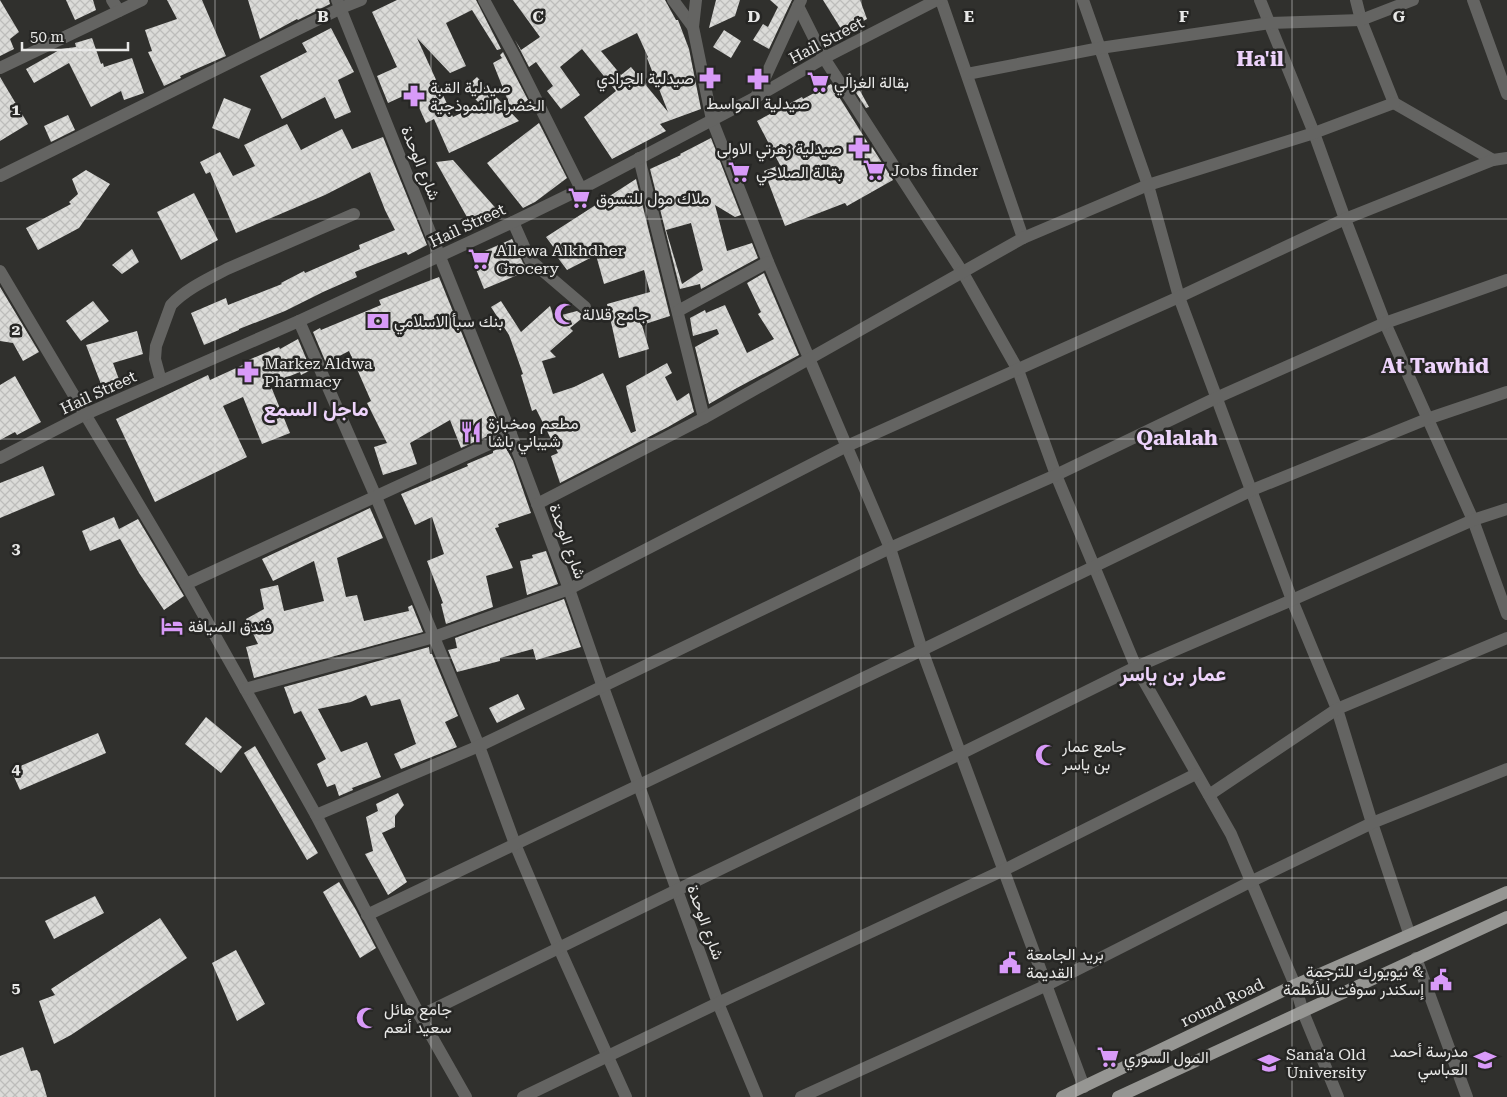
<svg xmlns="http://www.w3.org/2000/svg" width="1507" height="1097" viewBox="0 0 1507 1097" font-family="'Roboto Serif',Vazirmatn,serif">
	<defs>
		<pattern id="building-cross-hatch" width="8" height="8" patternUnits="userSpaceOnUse" patternTransform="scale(1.25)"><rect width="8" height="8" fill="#dbdbd8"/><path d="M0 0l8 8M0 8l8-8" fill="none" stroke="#bdbdbb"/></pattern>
	</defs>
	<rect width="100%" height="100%" fill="#30302d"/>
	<g fill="url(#building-cross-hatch)" fill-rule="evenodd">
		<path d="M0,0L19,32L10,39L14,49L0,56Z"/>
		<path d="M66,0H93L96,10L75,20Z"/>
		<path d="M167,0H202L226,56L180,76L181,78L164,86L148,52L152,51L145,30L177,19Z"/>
		<path d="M248,0H329L330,4L298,20L297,19L260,39Z"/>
		<path d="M397,0H476L501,49L497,50L472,10L446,23L466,66L450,73L417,38L453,117L480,104L465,88L477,77L519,121L449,153L434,119L426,123L412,92L388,103L377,76L397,67L372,12Z"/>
		<path d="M513,0H665L676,20H678L689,49L701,109L660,124L666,131L612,159L584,117L616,91L582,49L560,67L580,95L561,109L547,91L553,86L536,62L529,67L515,40L521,50L540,37ZM637,33L648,57L647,58L668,112L631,67L621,75L601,51Z"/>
		<path d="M716,0H740L735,16L709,28Z"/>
		<path d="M770,0H792L769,49L753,40L763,24L768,27L778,7Z"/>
		<path d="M823,0H860L867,19L843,32Z"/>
		<path d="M331,28L354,72L338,80L351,112L335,119L325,97L282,119L260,76L307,52L302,43Z"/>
		<path d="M724,30L741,41L731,58L713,47Z"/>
		<path d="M92,38L101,64L103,63L104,67L132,58L144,93L124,100L121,91L91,107L69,63L34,83L26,69L61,49L76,47L75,43Z"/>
		<path d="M503,52L528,100L512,111L493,63L502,58L500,55Z"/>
		<path d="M850,73L869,107L866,108L845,76Z"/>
		<path d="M0,77L28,124L0,141Z"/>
		<path d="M831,84L871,148L872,147L893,180L847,206L845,203L785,226L764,171L780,165L757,121L802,97L803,99Z"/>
		<path d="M224,98L251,109L239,139L212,128Z"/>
		<path d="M68,115L75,130L51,142L44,126Z"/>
		<path d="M539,123L567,178L535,202L523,208L487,163Z"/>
		<path d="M287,124L301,150L342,129L352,149L383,137L427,245L408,255L406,252L355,272L357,277L323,292L285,311L239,329V330L204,345L191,313L226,298L228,305L282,284L281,283L304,271L305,273L360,249L359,245L395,230L385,210L370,172L325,195L236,233L210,172L206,174L200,162L220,152L233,176L255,166L244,145Z"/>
		<path d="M711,138L741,215L735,217L715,205L727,251L752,243L758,258L701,289L700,284L680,289L650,169L681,155L680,154ZM691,223L703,270L682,284L666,230Z"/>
		<path d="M453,160L500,213L472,226L436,162Z"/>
		<path d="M86,170L110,184L79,228L38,250L26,228L71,204L69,202L78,194L72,179Z"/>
		<path d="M636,179L670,316L642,325L649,349L619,358L607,304L650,292L644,270L604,284L596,255L567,270L555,254L557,252L546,237Z"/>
		<path d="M194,193L218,240L181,260L157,212Z"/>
		<path d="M512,239L523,263L528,269L519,272L520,274L484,289L471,257Z"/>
		<path d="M132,249L139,262L122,274L112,265Z"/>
		<path d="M764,273L799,355L735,389L709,404L695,347L719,334L717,329L693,336L690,318L705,310L706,313L725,305L747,353L774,339L758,314L761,312L747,283Z"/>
		<path d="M439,277L501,430L461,448L450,420L410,443L417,464L383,475L374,447L387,443L367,403L371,401L349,351L326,363L313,332L320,328L321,330L381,305L379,300Z"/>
		<path d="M0,287L39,352L23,361L13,343L0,341Z"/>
		<path d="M93,301L109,321L81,341L66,321Z"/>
		<path d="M501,301L521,332L550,306L554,317L577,311L583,315H586L570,328L573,331L550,351L556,357L542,361L553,394L574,387L603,373L631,433L636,431L626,386L667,363L672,373L665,377L677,401L689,393L694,412L668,427L560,483L551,456L558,453L536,409L532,411L521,375L523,374L509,335L491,307Z"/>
		<path d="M137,331L143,354L113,363L121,385L104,392L86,345Z"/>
		<path d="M298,339L311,370L301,375L300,372L270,384L290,433L262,444L243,397L223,406L247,457L155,502L116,419L208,375L210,380L245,364L244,362L279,347L280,349Z"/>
		<path d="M15,376L41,422L17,435L15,432L0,440V385Z"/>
		<path d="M505,446L513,461L531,513L498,524L499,527L495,528L513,568L486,576L493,607L446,624L441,604L443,603L427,561L444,554L432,517L415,525L401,494L468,466L467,464L493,453V451Z"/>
		<path d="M43,466L55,495L0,518V483Z"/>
		<path d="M370,508L383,538L337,558L346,597L357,595L364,621L409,611L408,607L412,605L423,632L254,678L246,647L258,644L246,619L264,609L260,589L278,585L284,611L324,601L314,561L273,581L262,559Z"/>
		<path d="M114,517L119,529L138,519L184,596L164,610L139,573L120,539L90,551L82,531Z"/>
		<path d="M546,551L558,584L527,595L520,561L533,558L532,555Z"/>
		<path d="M564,599L581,647L536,660L533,649L500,658V661L457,672L448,650L457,648L455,638Z"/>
		<path d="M429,647L430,654H432L458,716L445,722L457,747L401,769L394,754L416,744L400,699L371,706L366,695L351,702L318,709L341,752L367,742L381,777L352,788L353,790L339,796L335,784L327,787L317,764L326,759L301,711L294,714L284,687Z"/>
		<path d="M518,694L525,709L497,723L489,708Z"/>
		<path d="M206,717L242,747L221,773L185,744Z"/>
		<path d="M98,733L106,753L20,790L11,770Z"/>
		<path d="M255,746L318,853L307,860L244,753Z"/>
		<path d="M398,793L404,805L395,816V827L382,833L407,882L388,895L365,854L373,851L366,817L378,811L376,804Z"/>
		<path d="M339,882L356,910L376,948L360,958L323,892Z"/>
		<path d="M95,896L104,913L54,939L45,921Z"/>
		<path d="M160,918L187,958L71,1035L54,1044L39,1001L55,995L51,989Z"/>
		<path d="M236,950L265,1004L237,1021L212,963Z"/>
		<path d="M23,1047L31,1071L37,1070L40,1073L47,1097H0V1056Z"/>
	</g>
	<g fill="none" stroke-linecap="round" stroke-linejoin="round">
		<g stroke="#646462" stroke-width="12">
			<path d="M112,0L119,11"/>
			<path d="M337,0L511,434L569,589L603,687L718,1003L757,1097"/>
			<path d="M484,0L514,55L581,189"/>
			<path d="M673,0L693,27"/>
			<path d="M696,0L693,27L712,120L768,262L890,548L922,650L1084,1087"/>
			<path d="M801,0L798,6L824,58L963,273L1018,370L1056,475L1136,667L1231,834L1295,985L1303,1012L1338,1097"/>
			<path d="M941,0L1023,238"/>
			<path d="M1083,0L1148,185L1179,297L1292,600L1337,709L1372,823L1409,933"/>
			<path d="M1260,0L1314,133L1345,219L1385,323L1473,520L1507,614"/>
			<path d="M1356,0L1361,20L1394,103L1493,160"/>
			<path d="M1473,0L1507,94"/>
			<path d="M0,68L142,0"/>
			<path d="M967,74L1100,48L1270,23L1361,20L1413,0"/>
			<path d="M756,97L798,6"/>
			<path d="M639,158L704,418"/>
			<path d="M0,176L341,8L361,0"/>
			<path d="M513,222L530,260L585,307"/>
			<path d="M0,271L186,584L316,815L420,1016L466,1097"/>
			<path d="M678,311L768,262"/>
			<path d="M299,321L376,497L479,746L515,844L559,948L626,1097"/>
			<path d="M161,381L155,359L156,346L171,305C186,289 208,279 227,269L354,214"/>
			<path d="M0,458L86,414L299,321L513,222L581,189L756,97L824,58L937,0"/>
			<path d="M537,504L704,418L1023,238L1148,185L1314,133L1394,103"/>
			<path d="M186,584L511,434"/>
			<path d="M245,689L434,637L569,589L847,446L1179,297L1345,219L1493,160L1507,158"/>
			<path d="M1209,795L1337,709L1507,638"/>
			<path d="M316,815L479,746L890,548L1056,475L1216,398L1385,323L1507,280"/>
			<path d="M367,915L922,650L1252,490L1427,419L1507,392"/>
			<path d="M1416,958L1467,1097"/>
			<path d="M420,1016L677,890L960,754L1136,667L1292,600L1473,520L1507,509"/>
			<path d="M523,1097L718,1003L1004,870L1196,774"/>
			<path d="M801,1097L1047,985L1252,881L1372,823L1507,769"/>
		</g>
		<g stroke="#969693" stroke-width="12">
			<path d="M1062,1097L1295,985L1507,892"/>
			<path d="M1118,1097L1507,917"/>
		</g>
	</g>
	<path fill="none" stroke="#e8e8e7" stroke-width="1" stroke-opacity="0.55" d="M215,0V1097M431,0V1097M646,0V1097M861,0V1097M1076,0V1097M1292,0V1097M0,219H1507M0,439H1507M0,658H1507M0,878H1507"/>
	<defs>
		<g id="pharmacy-bare" transform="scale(1.725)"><path d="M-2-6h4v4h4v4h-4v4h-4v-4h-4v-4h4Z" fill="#d89af8" stroke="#262624" stroke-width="2.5" paint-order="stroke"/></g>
		<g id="supermarket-bare" transform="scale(1.725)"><path d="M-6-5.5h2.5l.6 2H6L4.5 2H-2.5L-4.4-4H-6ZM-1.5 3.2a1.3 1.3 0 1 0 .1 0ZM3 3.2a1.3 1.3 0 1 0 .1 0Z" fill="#d89af8" stroke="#262624" stroke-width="2.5" paint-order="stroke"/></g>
		<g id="mosque-bare" transform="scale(1.725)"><path d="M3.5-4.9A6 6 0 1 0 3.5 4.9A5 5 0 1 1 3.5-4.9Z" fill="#d89af8" stroke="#262624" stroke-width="2.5" paint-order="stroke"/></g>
		<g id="bank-bare" transform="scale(1.725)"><path d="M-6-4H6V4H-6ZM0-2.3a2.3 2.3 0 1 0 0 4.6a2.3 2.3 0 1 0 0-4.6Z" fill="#d89af8" stroke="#262624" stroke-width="2.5" paint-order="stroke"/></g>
		<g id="restaurant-bare" transform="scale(1.725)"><path d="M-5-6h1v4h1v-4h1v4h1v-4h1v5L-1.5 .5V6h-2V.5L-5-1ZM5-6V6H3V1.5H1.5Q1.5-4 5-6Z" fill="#d89af8" stroke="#262624" stroke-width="2.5" paint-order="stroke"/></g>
		<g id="hotel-bare" transform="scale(1.725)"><path d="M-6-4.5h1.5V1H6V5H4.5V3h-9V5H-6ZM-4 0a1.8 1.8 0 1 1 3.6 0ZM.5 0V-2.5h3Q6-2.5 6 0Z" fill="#d89af8" stroke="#262624" stroke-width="2.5" paint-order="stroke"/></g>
		<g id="civic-bare" transform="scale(1.725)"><path d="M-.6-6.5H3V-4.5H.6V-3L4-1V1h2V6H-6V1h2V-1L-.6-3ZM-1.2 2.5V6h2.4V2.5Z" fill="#d89af8" stroke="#262624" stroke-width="2.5" paint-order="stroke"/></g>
		<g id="school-bare" transform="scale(1.725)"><path d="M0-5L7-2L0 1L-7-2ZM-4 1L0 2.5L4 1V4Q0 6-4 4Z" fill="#d89af8" stroke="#262624" stroke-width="2.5" paint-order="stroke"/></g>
		<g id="university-bare" transform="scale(1.725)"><path d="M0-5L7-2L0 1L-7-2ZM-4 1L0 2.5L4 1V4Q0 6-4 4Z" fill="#d89af8" stroke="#262624" stroke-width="2.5" paint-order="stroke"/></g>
	</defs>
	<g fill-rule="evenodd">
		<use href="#pharmacy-bare" x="710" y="78"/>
		<use href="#pharmacy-bare" x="758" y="79"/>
		<use href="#supermarket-bare" x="818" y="82"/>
		<use href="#pharmacy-bare" x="414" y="96"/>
		<use href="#pharmacy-bare" x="859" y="148"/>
		<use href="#supermarket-bare" x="874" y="170"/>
		<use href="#supermarket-bare" x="739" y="172"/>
		<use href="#supermarket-bare" x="579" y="198"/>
		<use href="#supermarket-bare" x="479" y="259"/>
		<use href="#mosque-bare" x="565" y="314"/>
		<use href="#bank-bare" x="378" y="321"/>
		<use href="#pharmacy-bare" x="248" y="372"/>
		<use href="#restaurant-bare" x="471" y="432"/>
		<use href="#hotel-bare" x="172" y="626"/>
		<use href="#mosque-bare" x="1046" y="755"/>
		<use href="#civic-bare" x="1010" y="963"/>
		<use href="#civic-bare" x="1441" y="980"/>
		<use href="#mosque-bare" x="367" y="1018"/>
		<use href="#supermarket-bare" x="1108" y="1057"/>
		<use href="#school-bare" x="1485" y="1060"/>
		<use href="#university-bare" x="1269" y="1063"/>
	</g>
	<g text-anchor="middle" stroke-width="5" stroke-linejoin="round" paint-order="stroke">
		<g font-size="16" fill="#e8e8e7" stroke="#262624">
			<text transform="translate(826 40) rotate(-28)" y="6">Hail Street</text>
			<text transform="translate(421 163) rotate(68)" y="6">شارع الوحدة</text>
			<text transform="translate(467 225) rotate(-25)" y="6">Hail Street</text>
			<text transform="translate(98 392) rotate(-25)" y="6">Hail Street</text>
			<text transform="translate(568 541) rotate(70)" y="6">شارع الوحدة</text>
			<text transform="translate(706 922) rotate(70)" y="6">شارع الوحدة</text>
			<text transform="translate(1222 1002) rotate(-26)" y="6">round Road</text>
		</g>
		<g font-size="16" fill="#e8e8e7" stroke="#262624" text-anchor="start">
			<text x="694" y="84" text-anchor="end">صيدلية الجرادي</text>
			<text x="834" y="88">بقالة الغزالي</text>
			<text x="430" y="93">صيدلية القبة<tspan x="430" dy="18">الخضراء النموذجية</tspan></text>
			<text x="758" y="109" text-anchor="middle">صيدلية المواسط</text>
			<text x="842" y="154" text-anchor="end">صيدلية زهرتي الاولى</text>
			<text x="891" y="176">Jobs finder</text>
			<text x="756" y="178">بقالة الصلاحي</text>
			<text x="596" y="204">ملاك مول للتسوق</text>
			<text x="496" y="256">Allewa Alkhdher<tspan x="496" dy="18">Grocery</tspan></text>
			<text x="582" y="320">جامع قلالة</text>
			<text x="394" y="327">بنك سبأ الاسلامي</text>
			<text x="264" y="369">Markez Aldwa<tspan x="264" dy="18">Pharmacy</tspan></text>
			<text x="488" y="429">مطعم ومخبازة<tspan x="488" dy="18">شيباني باشا</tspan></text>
			<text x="188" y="632">فندق الضيافة</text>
			<text x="1062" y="752">جامع عمار<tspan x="1062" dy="18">بن ياسر</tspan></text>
			<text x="1026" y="960">بريد الجامعة<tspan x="1026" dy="18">القديمة</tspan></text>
			<text x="1424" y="977" text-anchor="end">نيويورك للترجمة &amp;<tspan x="1424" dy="18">إسكندر سوفت للأنظمة</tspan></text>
			<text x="384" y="1015">جامع هائل<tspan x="384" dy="18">سعيد أنعم</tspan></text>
			<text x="1468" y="1057" text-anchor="end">مدرسة أحمد<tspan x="1468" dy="18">العباسي</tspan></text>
			<text x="1286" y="1060">Sana'a Old<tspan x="1286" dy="18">University</tspan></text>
			<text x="1124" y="1063">المول السوري</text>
		</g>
		<g font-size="21" font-weight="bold" fill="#edd3fb" stroke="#262624">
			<text x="1260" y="66">Ha'il</text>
			<text x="1435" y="373">At Tawhid</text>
			<text x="316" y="416">ماجل السمع</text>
			<text x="1177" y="445">Qalalah</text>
			<text x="1173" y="681">عمار بن ياسر</text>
		</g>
	</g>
	<g font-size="16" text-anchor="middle" font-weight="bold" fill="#e8e8e7" stroke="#262624" stroke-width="5" stroke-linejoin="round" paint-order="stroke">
		<text x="323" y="22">B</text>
		<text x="538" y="22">C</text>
		<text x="754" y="22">D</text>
		<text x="969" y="22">E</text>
		<text x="1184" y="22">F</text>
		<text x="1399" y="22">G</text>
		<text x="16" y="115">1</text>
		<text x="16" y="335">2</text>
		<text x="16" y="554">3</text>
		<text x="16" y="774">4</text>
		<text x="16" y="993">5</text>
	</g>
	<path d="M22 42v8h106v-8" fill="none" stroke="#e8e8e7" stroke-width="2.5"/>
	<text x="30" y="42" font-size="15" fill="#e8e8e7" stroke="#262624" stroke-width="4" paint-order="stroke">50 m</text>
</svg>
